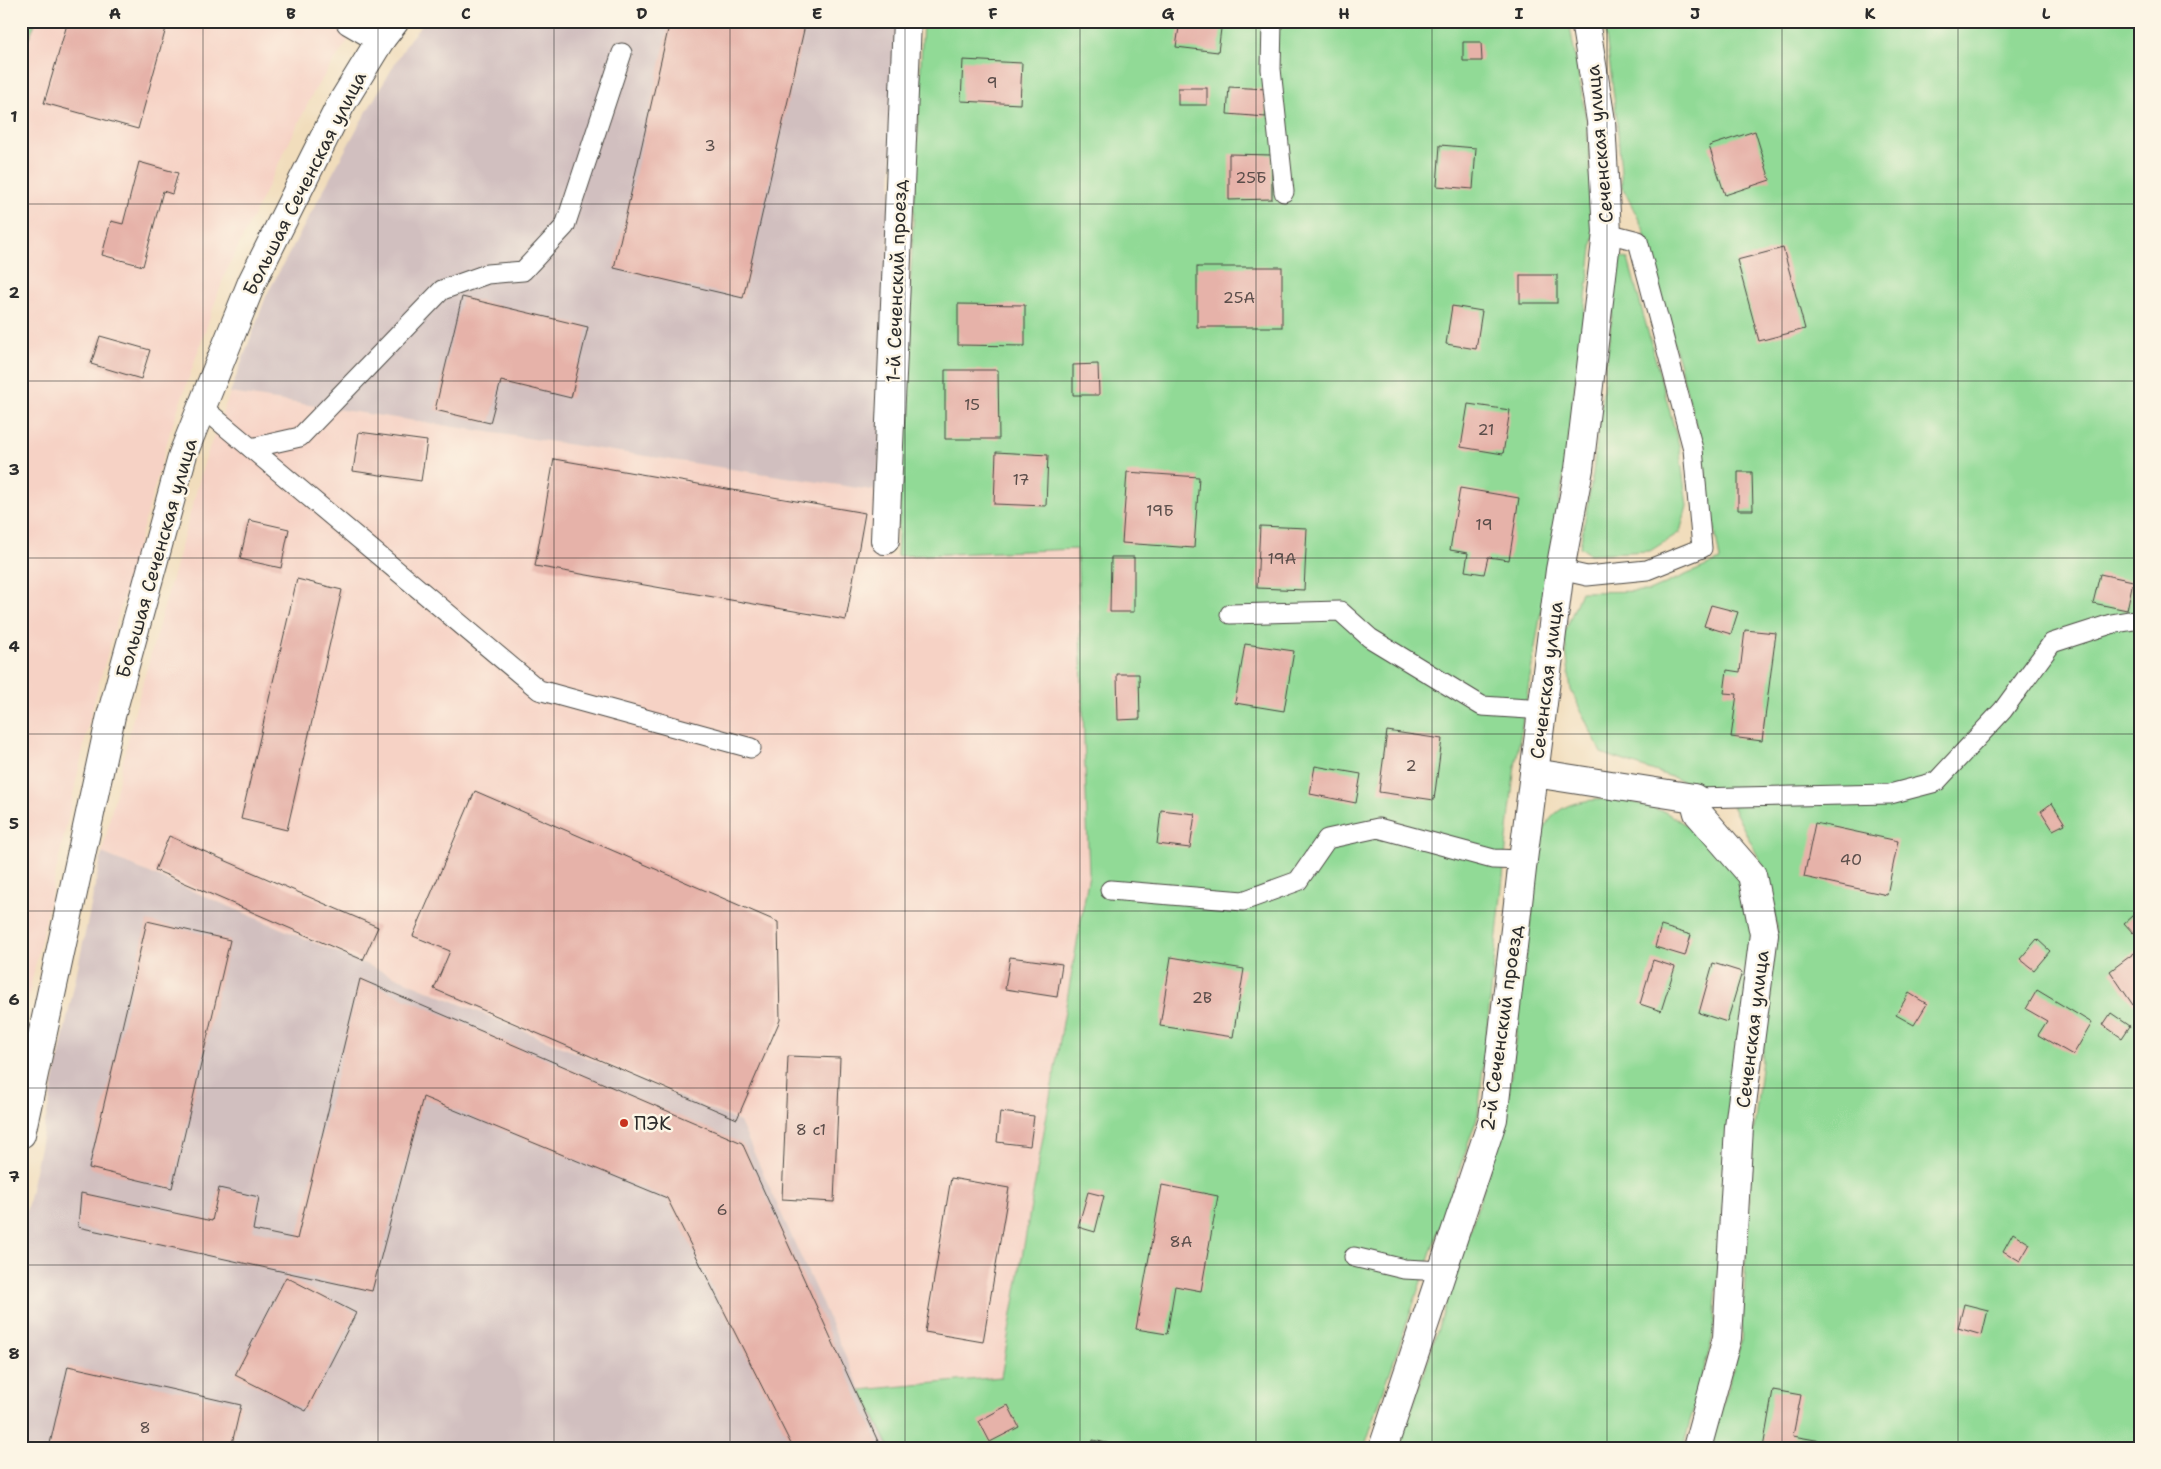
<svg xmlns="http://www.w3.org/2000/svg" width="2161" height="1469" viewBox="0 0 2161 1469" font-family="'Shantell Sans',sans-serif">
	<rect width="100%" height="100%" fill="#fcf5e5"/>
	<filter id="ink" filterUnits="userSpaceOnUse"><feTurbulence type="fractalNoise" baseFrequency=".02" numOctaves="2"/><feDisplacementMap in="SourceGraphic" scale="10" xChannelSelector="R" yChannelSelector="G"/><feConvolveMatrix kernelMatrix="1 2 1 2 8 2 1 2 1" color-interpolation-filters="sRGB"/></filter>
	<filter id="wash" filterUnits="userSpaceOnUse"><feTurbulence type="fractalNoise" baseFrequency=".0096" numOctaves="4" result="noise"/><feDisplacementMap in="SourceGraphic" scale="20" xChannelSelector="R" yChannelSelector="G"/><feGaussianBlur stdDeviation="1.12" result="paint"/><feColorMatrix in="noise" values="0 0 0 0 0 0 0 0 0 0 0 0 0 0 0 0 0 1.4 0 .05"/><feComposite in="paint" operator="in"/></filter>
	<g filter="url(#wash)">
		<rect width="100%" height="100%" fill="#f1ddbc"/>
		<g fill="#f6d2c5">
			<path d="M36,21H361L314,91L225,274L170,432L92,709L21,1030V56Z"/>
			<path d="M230,393L878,491L875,557L1077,549L1089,874L1001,1377L861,1390L740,1122L102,853L132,722L205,460Z"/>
		</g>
		<g fill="#d1bfbf">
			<path d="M425,21H898L878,491L230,393L267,294L360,123L409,40Z"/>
			<path d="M102,853L740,1122L861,1390L890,1448H21V1237Z"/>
		</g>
		<g fill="#91da96" stroke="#5e8260">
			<path d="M21,21H36L21,56Z"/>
			<path d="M923,21H1569L1587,124L1594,232L1565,468L1514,773L1478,1115L1364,1448H890L861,1390L1001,1377L1089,874L1077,549L897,556Z"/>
			<path d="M1604,21H2140V1448H1710L1741,1342L1754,1129L1777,928L1766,872L1730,802L1675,778L1601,753L1571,690L1564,634L1581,592L1649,591L1720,560L1701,445L1643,228L1622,186L1617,120Z"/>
			<path d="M1619,256L1628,259L1679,445L1687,506L1680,532L1650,551L1590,554L1580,547L1593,473Z"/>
			<path d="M1624,799L1665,812L1704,836L1741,875L1756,934L1730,1123L1713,1336L1683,1448H1399L1505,1123L1538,860C1540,851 1540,837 1544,829C1560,797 1593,800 1624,799Z"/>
		</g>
		<g id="blocks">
			<g fill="#e6b2a9">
				<path d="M68,21H168L138,129L44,103Z"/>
				<path d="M670,21H806L743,298L614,268Z"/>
				<path d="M1002,21H1019L1018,25Z"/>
				<path d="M1180,21H1222L1218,52L1176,47Z"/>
				<path d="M1463,42H1481L1482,61H1463Z"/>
				<path d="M963,60L1022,63L1020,104L961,101Z"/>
				<path d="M1229,87L1267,89L1266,117L1227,114Z"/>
				<rect x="1178" y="88" width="29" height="17"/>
				<path d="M1755,131L1770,180L1725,195L1709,146Z"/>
				<path d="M1440,145L1476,148L1473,189L1437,186Z"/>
				<path d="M1229,154L1272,155V199L1229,200Z"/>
				<path d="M139,162L178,173L172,194L163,191L143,266L102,255L111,221L123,224Z"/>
				<path d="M1783,248L1805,329L1759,341L1737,260Z"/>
				<rect x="1197" y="267" width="85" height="60"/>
				<rect x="1520" y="275" width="37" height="28"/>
				<path d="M462,297L588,327L571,398L501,381L490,423L435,410Z"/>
				<path d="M958,304L1025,305V346L958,345Z"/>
				<path d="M1452,306L1482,311L1476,349L1446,344Z"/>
				<path d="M100,336L150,350L141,379L91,364Z"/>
				<path d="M1098,364L1099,395H1073V365Z"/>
				<path d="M945,370H998L999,439H945Z"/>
				<path d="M1468,404L1510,410L1503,454L1461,447Z"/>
				<path d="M359,432L427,441L421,481L353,471Z"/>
				<path d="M996,452L1048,455L1046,506L994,504Z"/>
				<path d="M554,459L865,513L846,620L535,566Z"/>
				<path d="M1127,472L1199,477L1194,548L1122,543Z"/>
				<path d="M1738,472H1752L1753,510H1738Z"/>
				<path d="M1460,488L1519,498L1509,560L1488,557L1484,574L1465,571L1468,553L1450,550Z"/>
				<path d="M249,520L289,529L281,568L240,559Z"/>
				<path d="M1260,526L1307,528L1304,590L1257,588Z"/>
				<path d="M1111,557H1134V612H1110Z"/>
				<path d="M2100,574L2133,581L2127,610L2093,603Z"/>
				<path d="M297,579L342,590L287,830L241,819Z"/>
				<path d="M1711,605L1738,612L1731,634L1704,626Z"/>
				<path d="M1745,630L1776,633L1762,741L1731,737L1737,694L1724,693L1727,670L1740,672Z"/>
				<path d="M1245,644L1294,651L1284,711L1235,703Z"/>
				<path d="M1117,674H1139L1140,719L1118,720Z"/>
				<path d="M1387,731L1442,739L1434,800L1379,792Z"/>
				<path d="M1315,766L1361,774L1356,803L1310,794Z"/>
				<path d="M475,791L778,922L780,1020L737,1119L434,989L450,951L413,936Z"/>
				<path d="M2052,803L2065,824L2053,830L2041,811Z"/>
				<path d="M1161,810L1195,814L1190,848L1157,844Z"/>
				<path d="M1815,823L1898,841L1887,895L1804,877Z"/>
				<path d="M169,836L378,927L363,960L155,870Z"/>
				<path d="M2140,909V927L2133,933L2124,923Z"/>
				<path d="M147,921L230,940L172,1188L89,1168Z"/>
				<path d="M1661,926L1691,935L1685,956L1655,947Z"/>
				<path d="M2037,939L2050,951L2034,970L2020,959Z"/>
				<path d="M2137,951L2140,955V1000L2133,1005L2110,971Z"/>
				<path d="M1010,957L1062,964L1057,997L1005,989Z"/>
				<path d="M1171,957L1244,969L1233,1037L1160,1026Z"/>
				<path d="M1653,960L1675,967L1661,1011L1640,1004Z"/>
				<path d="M1713,963L1742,972L1727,1022L1699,1013Z"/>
				<path d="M360,979L742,1143L881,1448H793L667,1198L423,1097L372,1291L78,1227L81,1193L212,1221L219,1188L259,1197L253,1230L297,1239Z"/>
				<path d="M2037,990L2092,1023L2073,1055L2038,1035L2047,1021L2026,1009Z"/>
				<path d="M1909,993L1927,1004L1914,1025L1896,1015Z"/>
				<path d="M2111,1013L2130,1026L2122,1038L2103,1025Z"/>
				<path d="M788,1056L840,1058L834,1202L782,1199Z"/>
				<path d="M1000,1112L1034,1116L1030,1146L997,1142Z"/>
				<path d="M951,1178L1009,1188L983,1342L925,1332Z"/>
				<path d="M1162,1185L1218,1196L1201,1291L1175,1286L1167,1334L1136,1329Z"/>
				<path d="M1088,1192L1104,1196L1095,1232L1078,1227Z"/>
				<path d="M2013,1233L2030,1244L2020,1261L2003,1251Z"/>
				<path d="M286,1277L356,1313L306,1411L235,1375Z"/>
				<path d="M1964,1304L1988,1310L1982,1335L1958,1328Z"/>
				<path d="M68,1366L241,1405L231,1448H49Z"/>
				<path d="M1773,1390L1801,1395L1793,1436L1838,1444L1837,1448H1763Z"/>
				<path d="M1008,1405L1019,1427L990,1442L979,1421Z"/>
				<path d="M1093,1440L1124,1447V1448H1091Z"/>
			</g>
		</g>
	</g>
	<g filter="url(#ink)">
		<use href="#blocks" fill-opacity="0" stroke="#494641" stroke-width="1"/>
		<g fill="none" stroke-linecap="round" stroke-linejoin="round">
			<g stroke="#494641" stroke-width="21">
				<g id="lane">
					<path d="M1272,21L1271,69L1284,192"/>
					<path d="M202,407L539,690L751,748"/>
					<path d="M251,448L300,437L442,290L487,274L523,271L565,226L622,53"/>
					<path d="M1560,570L1587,576L1647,570L1702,548L1693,449L1638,241L1607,233"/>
					<path d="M1230,614L1340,611L1370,638L1482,706L1543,710"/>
					<path d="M1694,798L1890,794L1936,782L2003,710L2052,643L2111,624L2140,619"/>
					<path d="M1110,890L1243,901L1298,881L1327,839L1378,828L1493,859L1523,860"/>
					<path d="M1354,1257L1404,1269L1442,1271"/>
				</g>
			</g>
			<g stroke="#494641" stroke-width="30">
				<g id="street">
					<path d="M350,21L381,39"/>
					<path d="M885,540L907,21"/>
					<path d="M1534,773L1694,798L1698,813L1752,875L1764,934L1739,1127L1727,1338L1697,1448"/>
					<path d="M1383,1448L1493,1119L1523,860L1560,570L1579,469L1607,233L1601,121L1585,21"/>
				</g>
			</g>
			<g stroke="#494641" stroke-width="30">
				<path id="secondary" d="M21,1134L111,716L183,454L252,282L340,106L381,39L395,21"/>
			</g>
			<use href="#lane" stroke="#fff" stroke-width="19"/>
			<use href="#street" stroke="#fff" stroke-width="28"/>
			<use href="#secondary" stroke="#fff" stroke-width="28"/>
		</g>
	</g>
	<path fill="none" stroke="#2b2b2b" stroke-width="1" stroke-opacity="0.55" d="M203,21V1448M378,21V1448M554,21V1448M730,21V1448M905,21V1448M1080,21V1448M1256,21V1448M1432,21V1448M1607,21V1448M1782,21V1448M1958,21V1448M21,204H2140M21,381H2140M21,558H2140M21,734H2140M21,911H2140M21,1088H2140M21,1265H2140"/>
	<circle fill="#c8321e" stroke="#fcf5e5" stroke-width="2" cx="624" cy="1123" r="5"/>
	<g text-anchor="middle" stroke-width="5" stroke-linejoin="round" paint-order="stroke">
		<g font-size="16" fill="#5a4d4a">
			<text x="992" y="88">9</text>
			<text x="710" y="151">3</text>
			<text x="1251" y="183">25Б</text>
			<text x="1239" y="303">25А</text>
			<text x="972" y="410">15</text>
			<text x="1486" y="435">21</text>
			<text x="1021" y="485">17</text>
			<text x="1160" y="516">19Б</text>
			<text x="1484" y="530">19</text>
			<text x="1282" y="564">19А</text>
			<text x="1411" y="771">2</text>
			<text x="1851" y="865">40</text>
			<text x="1202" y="1003">2В</text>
			<text x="811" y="1135">8 с1</text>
			<text x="722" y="1215">6</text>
			<text x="1181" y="1247">8А</text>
			<text x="145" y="1433">8</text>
		</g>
		<g font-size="19" fill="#2b2b2b" stroke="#fcf5e5">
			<text transform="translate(1599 144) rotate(-95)" y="7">Сеченская улица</text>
			<text transform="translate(304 183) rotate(-63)" y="7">Большая Сеченская улица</text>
			<text transform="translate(896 281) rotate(-88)" y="7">1-й Сеченский проезд</text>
			<text transform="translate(156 558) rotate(-74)" y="7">Большая Сеченская улица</text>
			<text transform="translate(1546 680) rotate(-83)" y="7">Сеченская улица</text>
			<text transform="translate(1501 1028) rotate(-82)" y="7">2-й Сеченский проезд</text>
			<text transform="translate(1752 1029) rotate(-83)" y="7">Сеченская улица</text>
		</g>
		<g font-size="19" fill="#2b2b2b" stroke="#fcf5e5" text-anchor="start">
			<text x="634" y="1130">ПЭК</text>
		</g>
	</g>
	<rect width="2161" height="1469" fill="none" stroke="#fcf5e5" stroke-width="55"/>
	<rect x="28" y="28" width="2106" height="1414" fill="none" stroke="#2b2b2b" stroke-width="2"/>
	<g font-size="16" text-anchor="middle" font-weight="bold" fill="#2b2b2b">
		<text x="115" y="19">A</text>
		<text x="291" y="19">B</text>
		<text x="466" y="19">C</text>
		<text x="642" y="19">D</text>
		<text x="817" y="19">E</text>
		<text x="993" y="19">F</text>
		<text x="1168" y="19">G</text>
		<text x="1344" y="19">H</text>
		<text x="1519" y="19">I</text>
		<text x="1695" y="19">J</text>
		<text x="1870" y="19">K</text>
		<text x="2046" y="19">L</text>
		<text x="14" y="122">1</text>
		<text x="14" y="298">2</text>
		<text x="14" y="475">3</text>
		<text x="14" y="652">4</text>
		<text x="14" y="829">5</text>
		<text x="14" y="1005">6</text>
		<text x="14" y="1182">7</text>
		<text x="14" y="1359">8</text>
	</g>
</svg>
